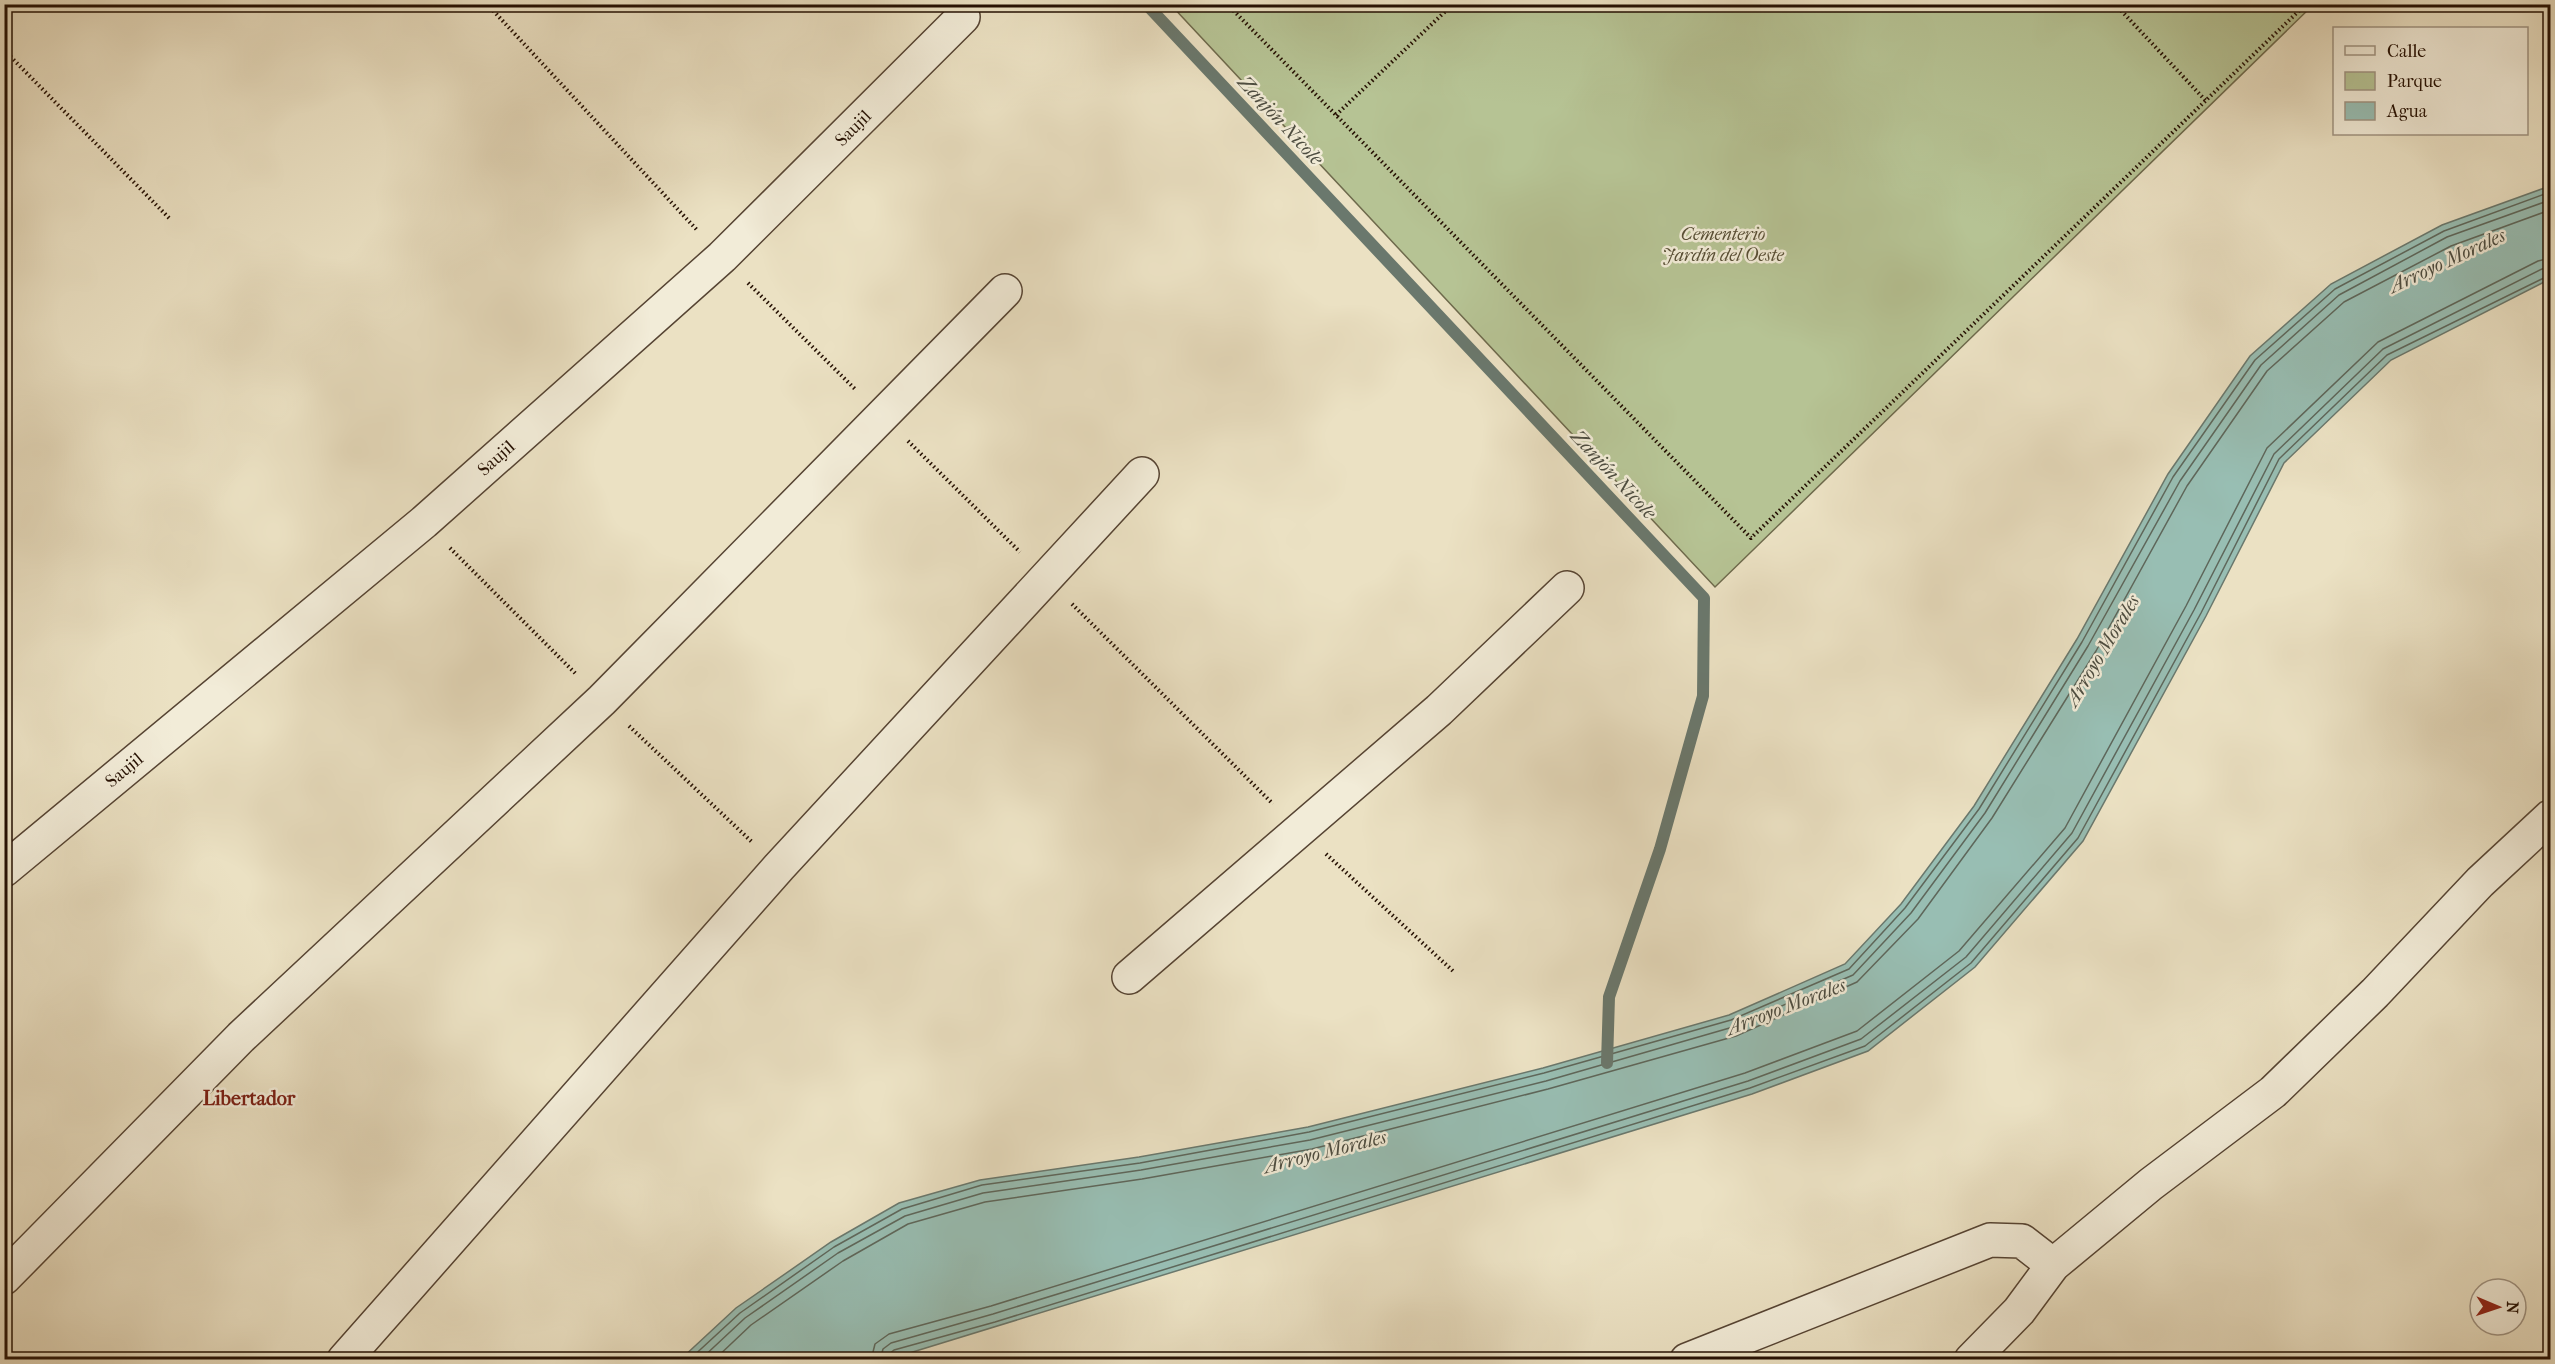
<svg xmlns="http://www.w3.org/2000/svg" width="2555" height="1364" viewBox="0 0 2555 1364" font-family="'IM FELL French Canon',serif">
	<rect width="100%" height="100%" fill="#ebe1c3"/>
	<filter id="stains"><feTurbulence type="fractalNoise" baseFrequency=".00333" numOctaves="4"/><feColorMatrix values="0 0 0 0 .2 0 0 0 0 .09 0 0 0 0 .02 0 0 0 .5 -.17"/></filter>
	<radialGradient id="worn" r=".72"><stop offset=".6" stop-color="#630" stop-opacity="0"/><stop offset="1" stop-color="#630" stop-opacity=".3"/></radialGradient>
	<path fill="#b6c394" stroke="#6e6a4c" stroke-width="1.5" d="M1171,5H2313L1715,587Z"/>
	<path fill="#98beb3" stroke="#6a786d" stroke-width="1.5" d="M2550,186V279L2391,360L2284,463L2206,616L2083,841L1975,967L1868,1051L1752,1094L890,1359H681L736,1308L831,1242L899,1203L980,1180L1139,1157L1308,1127L1543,1068L1729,1015L1845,964L1901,904L1974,806L2077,639L2168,474L2250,356L2331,284L2442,225Z"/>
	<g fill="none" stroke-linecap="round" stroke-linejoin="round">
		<g stroke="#5e675b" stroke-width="1.5">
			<path d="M689,1360L740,1313L834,1247L902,1209L982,1185L1140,1163L1309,1132L1544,1073L1731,1020L1849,969L1905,908L1979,809L2082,642L2173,477L2255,360L2335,289L2444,231L2550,192"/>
			<path d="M700,1360L745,1318L838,1253L905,1216L983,1193L1141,1170L1310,1140L1546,1081L1733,1027L1853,975L1911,913L1985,813L2088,646L2180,481L2261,365L2339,295L2447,237L2550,200"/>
			<path d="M714,1360L751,1325L843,1261L908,1224L985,1202L1142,1179L1312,1149L1548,1089L1736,1036L1857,982L1918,919L1992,818L2096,651L2187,486L2267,371L2344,302L2451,246L2550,210"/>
			<path d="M871,1360L875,1344L889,1334L991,1306L1745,1073L1857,1031L1959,951L2065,828L2186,606L2267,448L2378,342L2538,261L2550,258"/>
			<path d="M880,1360L883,1349L891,1343L993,1314L1748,1081L1861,1039L1966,957L2072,833L2194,610L2274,454L2383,349L2542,269L2550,267"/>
			<path d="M888,1360L889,1354L894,1350L995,1322L1750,1088L1865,1046L1971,963L2078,838L2201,613L2279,459L2387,355L2550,275"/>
		</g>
		<path stroke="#6a786d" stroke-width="12" d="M1146,4L1704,598L1703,696L1660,849L1609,997L1607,1063"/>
		<g stroke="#564433" stroke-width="36">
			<g id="minor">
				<path d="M4,870L424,522L722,257L963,17"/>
				<path d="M1129,977L1439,710L1567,588"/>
				<path d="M4,1278L241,1037L602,700L1005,291"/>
				<path d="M344,1360L779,867L1142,474"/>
				<path d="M1687,1360L1990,1240L2022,1241L2053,1265"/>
				<path d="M1971,1360L2019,1311L2053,1265L2151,1184L2273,1092L2375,993L2480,882L2550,817"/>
			</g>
		</g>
		<g stroke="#251003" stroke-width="4" stroke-dasharray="1.5 3" stroke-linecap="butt">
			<path d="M487,4L697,230"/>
			<path d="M1227,4L1751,538L2306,4"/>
			<path d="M2115,4L2207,102"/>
			<path d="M4,50L171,220"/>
			<path d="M1336,115L1453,4"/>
			<path d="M748,283L856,390"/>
			<path d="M908,441L1020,552"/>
			<path d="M450,548L576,674"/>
			<path d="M1072,604L1273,804"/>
			<path d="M629,726L752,842"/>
			<path d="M1326,854L1453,971"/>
		</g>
		<use href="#minor" stroke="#f2ecd8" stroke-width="33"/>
	</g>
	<g text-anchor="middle" stroke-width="5" stroke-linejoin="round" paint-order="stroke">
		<g font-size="18" fill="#251003" stroke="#f2ecd8">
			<text transform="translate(853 128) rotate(-45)" y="6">Saujil</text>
			<text transform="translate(496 458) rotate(-42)" y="6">Saujil</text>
			<text transform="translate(124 770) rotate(-40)" y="6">Saujil</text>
		</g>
		<g font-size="18" font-style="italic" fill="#584f36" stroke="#f2ecd8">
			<text x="1723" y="240">Cementerio<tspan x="1723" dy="21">Jardín del Oeste</tspan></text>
		</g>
		<g font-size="20" font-style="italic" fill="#4d4d41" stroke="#f2ecd8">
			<text transform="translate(1281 120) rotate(47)" y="7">Zanjón Nicole</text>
			<text transform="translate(2447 260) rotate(-25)" y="7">Arroyo Morales</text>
			<text transform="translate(1614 474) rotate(47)" y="7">Zanjón Nicole</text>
			<text transform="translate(2102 650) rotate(-59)" y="7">Arroyo Morales</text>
			<text transform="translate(1786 1006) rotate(-21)" y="7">Arroyo Morales</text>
			<text transform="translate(1325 1151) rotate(-14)" y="7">Arroyo Morales</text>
		</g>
		<g font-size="20" font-weight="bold" fill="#7a1f14" stroke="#f2ecd8">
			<text x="249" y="1105">Libertador</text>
		</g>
	</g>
	<rect width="2555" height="1364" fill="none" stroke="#ebe1c3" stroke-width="24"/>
	<rect x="6" y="6" width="2543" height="1352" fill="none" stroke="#251003" stroke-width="3"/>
	<rect x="12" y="12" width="2531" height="1340" fill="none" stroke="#251003" stroke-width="1.5"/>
	<rect x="2333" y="27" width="195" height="108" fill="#f2ecd8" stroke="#a09483" stroke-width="1.5"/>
	<rect x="2345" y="46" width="30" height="9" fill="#f2ecd8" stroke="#a09483" stroke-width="1.5"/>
	<text x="2387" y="57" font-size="18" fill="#251003">Calle</text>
	<rect x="2345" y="72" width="30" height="18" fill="#b6c394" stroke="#a09483" stroke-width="1.5"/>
	<text x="2387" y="87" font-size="18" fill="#251003">Parque</text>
	<rect x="2345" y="102" width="30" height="18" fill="#98beb3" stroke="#a09483" stroke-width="1.5"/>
	<text x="2387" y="117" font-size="18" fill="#251003">Agua</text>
	<g transform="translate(2498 1307) rotate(92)"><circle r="28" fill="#f2ecd8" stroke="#a09483" stroke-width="1.5"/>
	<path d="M0-4.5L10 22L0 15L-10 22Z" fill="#8f2418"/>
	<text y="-9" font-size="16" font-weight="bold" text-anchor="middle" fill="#251003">N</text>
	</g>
	<rect width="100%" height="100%" filter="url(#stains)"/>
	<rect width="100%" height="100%" fill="url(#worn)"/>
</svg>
